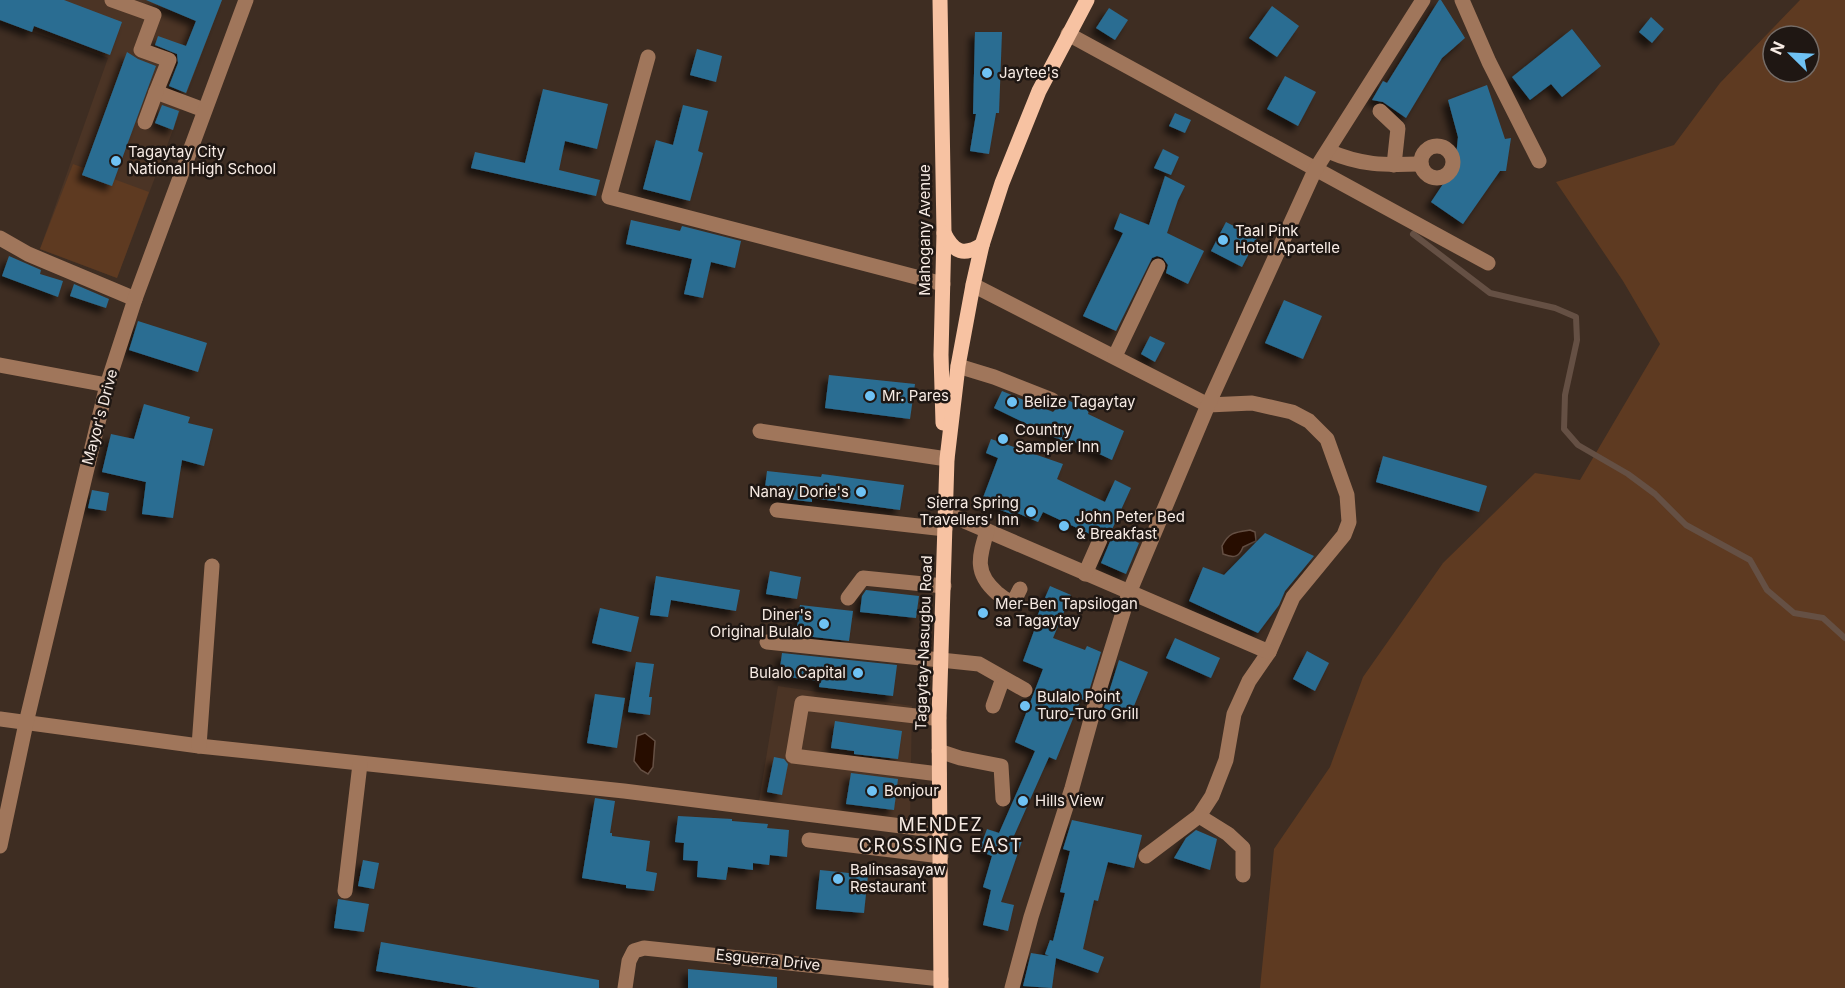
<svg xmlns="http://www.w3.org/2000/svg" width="1845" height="988" viewBox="0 0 1845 988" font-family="Inter,sans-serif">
	<defs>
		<filter id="shadow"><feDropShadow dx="-5.5" dy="5.5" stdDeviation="3" flood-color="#0009"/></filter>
	</defs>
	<rect width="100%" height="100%" fill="#3e2d22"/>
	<g fill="#4b3425">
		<path d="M0,0H222L117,278L40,249L108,58L0,21Z"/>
		<path d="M778,686L912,706L910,821L759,801Z"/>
	</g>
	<g fill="#5e3a21" fill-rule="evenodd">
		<path d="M1800,0H1845V988H1260L1274,849L1330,767L1363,677L1443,563L1535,473L1580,480L1660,344L1623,281L1556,182L1674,145L1720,83ZM1773,36H1809V72H1773Z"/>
		<path d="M73,164L149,192L117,278L40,249Z"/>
	</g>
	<g fill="#270d00" stroke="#655044" stroke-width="1.5">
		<path d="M1250,530L1255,532L1256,541L1243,547C1239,558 1233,558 1223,554L1222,546C1229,532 1236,532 1250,530Z"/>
		<path d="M645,733L655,741L653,767L648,774L641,770L634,761L637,736Z"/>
	</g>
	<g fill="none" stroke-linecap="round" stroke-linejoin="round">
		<path stroke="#655044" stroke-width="6" d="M1413,234L1490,293L1555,308L1576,317L1577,340L1565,395L1564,429L1578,445L1628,474L1655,494L1686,525L1750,560L1767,590L1794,613L1823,618L1845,638"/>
	</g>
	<g fill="#2c6d92" filter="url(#shadow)">
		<path d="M0,0H64L122,22L110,55L34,26L32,32L0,20Z"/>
		<path d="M146,0H222L186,93L169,86L178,63L177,54L155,45L158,36L186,46L196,21Z"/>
		<path d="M1439,0H1441L1465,38L1442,58L1406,118L1383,102L1372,100L1383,81L1387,83Z"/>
		<path d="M1272,6L1299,26L1277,57L1249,38Z"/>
		<path d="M1109,8L1128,20L1115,40L1096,28Z"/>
		<path d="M1651,17L1664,29L1652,43L1639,32Z"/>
		<path d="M1572,29L1601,66L1562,97L1551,84L1530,100L1512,77Z"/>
		<path d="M975,32H1002L999,113H996L989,154L970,151L976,114H973Z"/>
		<path d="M697,49L722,56L716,82L690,75Z"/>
		<path d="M127,52L138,59L156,66L112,186L82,175Z"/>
		<path d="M1285,76L1316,92L1298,126L1267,109Z"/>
		<path d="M1487,85L1505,139L1511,138L1506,171H1500L1463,224L1431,202L1455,166L1458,137L1448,100Z"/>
		<path d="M543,89L608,104L597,149L565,141L559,170L600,180L596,196L471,168L475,152L525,163Z"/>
		<path d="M162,105L179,111L173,130L155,123Z"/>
		<path d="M683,105L708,111L698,151L703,153L690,201L643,189L656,140L673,145Z"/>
		<path d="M1175,113L1191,120L1185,133L1169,126Z"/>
		<path d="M1163,149L1179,157L1171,175L1154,168Z"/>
		<path d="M1165,176L1185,186L1178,200L1167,233L1204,251L1188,284L1166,273L1168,265L1163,258L1157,256L1152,258L1116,331L1083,316L1123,233L1114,229L1120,213L1149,225Z"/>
		<path d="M631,220L680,231L682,226L741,241L735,268L711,262L703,298L684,294L692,259L626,244Z"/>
		<path d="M1226,222L1257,238L1242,267L1211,251Z"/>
		<path d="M9,256L41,270L40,274L63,281L58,297L2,276Z"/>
		<path d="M74,284L109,299L106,308L70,296Z"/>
		<path d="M1284,300L1322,316L1303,359L1265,343Z"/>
		<path d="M138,321L207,343L198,372L129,350Z"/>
		<path d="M1150,336L1165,343L1155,362L1141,354Z"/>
		<path d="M829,375L915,384L910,419L825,408Z"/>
		<path d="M1002,391L1053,412L1061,404V397L1089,410L1088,414L1124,431L1112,460L1072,441L1070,445L994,408Z"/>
		<path d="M144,404L190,417L188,423L213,429L204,466L182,460L173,518L142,514L146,482L102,472L111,434L134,439Z"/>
		<path d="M991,439L1063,464L1057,479L1105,502L1115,480L1131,488L1109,536L1104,531L1100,530L1092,535L1043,512L1038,522L1015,512L1014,515L981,503L998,458L986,453Z"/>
		<path d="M1383,456L1487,486L1479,512L1376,482Z"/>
		<path d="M767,471L821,477L822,474L904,485L900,510L812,498V502L764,496Z"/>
		<path d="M92,490L109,493L106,511L88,508Z"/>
		<path d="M1114,532L1139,543L1126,574L1101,563Z"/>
		<path d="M1265,533L1314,556L1285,591L1279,605L1258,633L1189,601L1203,567L1224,575Z"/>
		<path d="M770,571L801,577L797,599L766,594Z"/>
		<path d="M656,576L740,590L736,611L671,600L668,617L650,615Z"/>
		<path d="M1050,586L1071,595L1053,638L1085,650L1087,646L1101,652L1086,701L1081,699L1056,760L1049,757L1013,838L1022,841L1001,902L1014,905L1008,931L983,925L991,890L983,887L992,856L979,851L987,829L999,833L1035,751L1015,742L1043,669L1023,661L1038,620L1036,619Z"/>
		<path d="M866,590L919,596L916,618L860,612L862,596Z"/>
		<path d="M800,605L853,611L849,641L796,635Z"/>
		<path d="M600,608L639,617L631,652L592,643Z"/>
		<path d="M1175,638L1220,658L1211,678L1166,658Z"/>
		<path d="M1307,651L1329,663L1315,691L1293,679Z"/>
		<path d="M782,653L897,665L893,696L819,687L820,681L779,676Z"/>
		<path d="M1119,660L1148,672L1129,718L1104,708Z"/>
		<path d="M636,662L654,664L649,697H652L650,715L628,712Z"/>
		<path d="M595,694L625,698L617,748L587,743Z"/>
		<path d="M835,721L902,731L898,759L854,754V751L831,748Z"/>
		<path d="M774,757L784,759L788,764L782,795L767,792Z"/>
		<path d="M851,773L898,779L894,810L846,804Z"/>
		<path d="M595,798L615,801L610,833H612V836L650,841L646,871L657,873L654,891L626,888V885L582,878Z"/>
		<path d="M678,816L732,819V821L768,824L767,828L789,830L787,857L770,855L769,865L753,863V870L728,867L726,880L697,877L698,861L683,860L684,843L675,842Z"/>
		<path d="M1072,820L1142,835L1134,868L1108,862L1098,901L1094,900L1083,949L1104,957L1098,973L1056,958L1052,988L1023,986L1031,953L1049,956L1045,954L1050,940L1053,941L1065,893L1060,892L1070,851L1063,849Z"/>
		<path d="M1196,830L1217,839L1210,870L1174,858L1186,838Z"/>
		<path d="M363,860L379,863L374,889L358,886Z"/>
		<path d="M820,870L868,875L864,913L816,909Z"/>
		<path d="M338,899L369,904L364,932L334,928Z"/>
		<path d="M381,942L599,980V988H479L376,971Z"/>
		<path d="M688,969L777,977V988H688Z"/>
	</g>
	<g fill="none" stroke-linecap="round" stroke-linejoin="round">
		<g stroke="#a0765b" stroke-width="15">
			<path d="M112,0L154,15L141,50L169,60L156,92L204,110"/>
			<path d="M1462,0L1489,62L1539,161"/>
			<path d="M1068,34L1488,263"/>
			<path d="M648,57L609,197L943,284"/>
			<path d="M1380,111L1398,128L1394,165"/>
			<path d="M145,122L156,92"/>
			<circle cx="1437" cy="162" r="16"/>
			<path d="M1328,151C1363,166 1384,165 1421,164"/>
			<path d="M0,238L28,254L135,299"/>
			<path d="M973,285L1208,405L1252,403L1292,412L1309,421L1327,439L1347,495L1349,522L1344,535L1293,597L1269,652L1249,681L1234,714L1226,760L1212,796L1199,816L1146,856"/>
			<path d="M1115,356L1158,266"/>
			<path d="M0,365L107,385"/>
			<path d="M958,366L994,377L1052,400"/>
			<path d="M760,431L947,459"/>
			<path d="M777,510L945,529"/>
			<path d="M946,513L1269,652"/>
			<path d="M987,531C979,557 974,573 997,593C1003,597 1006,602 1014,601L1020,589"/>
			<path d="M1085,574L1100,540"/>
			<path d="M848,598L863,578L944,586"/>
			<path d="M767,642L979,664L1025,690"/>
			<path d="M993,706L1003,678"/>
			<path d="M939,718H933L802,703L793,756L939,774"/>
			<path d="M0,719L199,746L624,791L941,831"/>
			<path d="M199,746L212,566"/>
			<path d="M939,751L960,758L1001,766L1003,799"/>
			<path d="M1199,816L1228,834L1243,848V875"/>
			<path d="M809,840L941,856"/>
			<path d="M0,846L26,723L107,385L135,299L246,0"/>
			<path d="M345,891L360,764"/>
			<path d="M625,988L629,961L634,951L644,948L941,979"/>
			<path d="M1012,988L1031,917L1072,788L1100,687L1129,593L1208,405L1315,170L1423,0"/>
		</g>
		<g stroke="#f7c2a2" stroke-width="15">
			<path d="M940,0L944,233L941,355L943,423"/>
			<path d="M944,233C954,253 964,256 982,245"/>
			<path d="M941,988L939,718L947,459L958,366L973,285L982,245L1002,183L1039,91L1087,0"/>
		</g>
	</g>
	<g fill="#6fc2f4" stroke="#1f1713" stroke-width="2">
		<circle cx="987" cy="73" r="6"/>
		<circle cx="116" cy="161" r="6"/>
		<circle cx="1223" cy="240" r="6"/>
		<circle cx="870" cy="396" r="6"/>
		<circle cx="1012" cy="402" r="6"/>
		<circle cx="1003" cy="439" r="6"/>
		<circle cx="861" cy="492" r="6"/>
		<circle cx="1031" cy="512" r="6"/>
		<circle cx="1064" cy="526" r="6"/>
		<circle cx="983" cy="613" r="6"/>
		<circle cx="824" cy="624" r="6"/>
		<circle cx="858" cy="673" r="6"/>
		<circle cx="1025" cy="706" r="6"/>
		<circle cx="872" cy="791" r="6"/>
		<circle cx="1023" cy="801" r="6"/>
		<circle cx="838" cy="879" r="6"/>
	</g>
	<g text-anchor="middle" stroke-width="5" stroke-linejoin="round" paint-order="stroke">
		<g font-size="15" fill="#f7ebe4" stroke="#1f1713" text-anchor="start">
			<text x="999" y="78">Jaytee's</text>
			<text x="128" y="157">Tagaytay City<tspan x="128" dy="17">National High School</tspan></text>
			<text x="1235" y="236">Taal Pink<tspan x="1235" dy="17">Hotel Apartelle</tspan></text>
			<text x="882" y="401">Mr. Pares</text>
			<text x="1024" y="407">Belize Tagaytay</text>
			<text x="1015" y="435">Country<tspan x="1015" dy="17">Sampler Inn</tspan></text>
			<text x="849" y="497" text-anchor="end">Nanay Dorie's</text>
			<text x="1019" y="508" text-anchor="end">Sierra Spring<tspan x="1019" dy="17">Travellers' Inn</tspan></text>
			<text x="1076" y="522">John Peter Bed<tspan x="1076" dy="17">&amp; Breakfast</tspan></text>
			<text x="995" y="609">Mer-Ben Tapsilogan<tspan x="995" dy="17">sa Tagaytay</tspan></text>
			<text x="812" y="620" text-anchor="end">Diner's<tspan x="812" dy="17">Original Bulalo</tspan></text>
			<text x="846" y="678" text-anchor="end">Bulalo Capital</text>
			<text x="1037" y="702">Bulalo Point<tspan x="1037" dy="17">Turo-Turo Grill</tspan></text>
			<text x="884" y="796">Bonjour</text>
			<text x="1035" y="806">Hills View</text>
			<text x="850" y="875">Balinsasayaw<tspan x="850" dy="17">Restaurant</tspan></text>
		</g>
		<g font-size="15" fill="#f7ebe4" stroke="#1f1713">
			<text transform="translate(925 230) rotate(-90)" y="5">Mahogany Avenue</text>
			<text transform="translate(100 417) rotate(-75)" y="5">Mayor's Drive</text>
			<text transform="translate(924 643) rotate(-88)" y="5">Tagaytay-Nasugbu Road</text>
			<text transform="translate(768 960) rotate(6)" y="5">Esguerra Drive</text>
		</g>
		<g font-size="18" letter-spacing="1.5" fill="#f7ebe4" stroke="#1f1713">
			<text x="941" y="831">MENDEZ<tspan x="941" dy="21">CROSSING EAST</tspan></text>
		</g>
	</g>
	<g transform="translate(1791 54) rotate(294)"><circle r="28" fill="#1f1713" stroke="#756c67" stroke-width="1.5"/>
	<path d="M0-4.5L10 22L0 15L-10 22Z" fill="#6fc2f4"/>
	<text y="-9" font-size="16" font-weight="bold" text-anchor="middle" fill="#f7ebe4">N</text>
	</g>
</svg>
